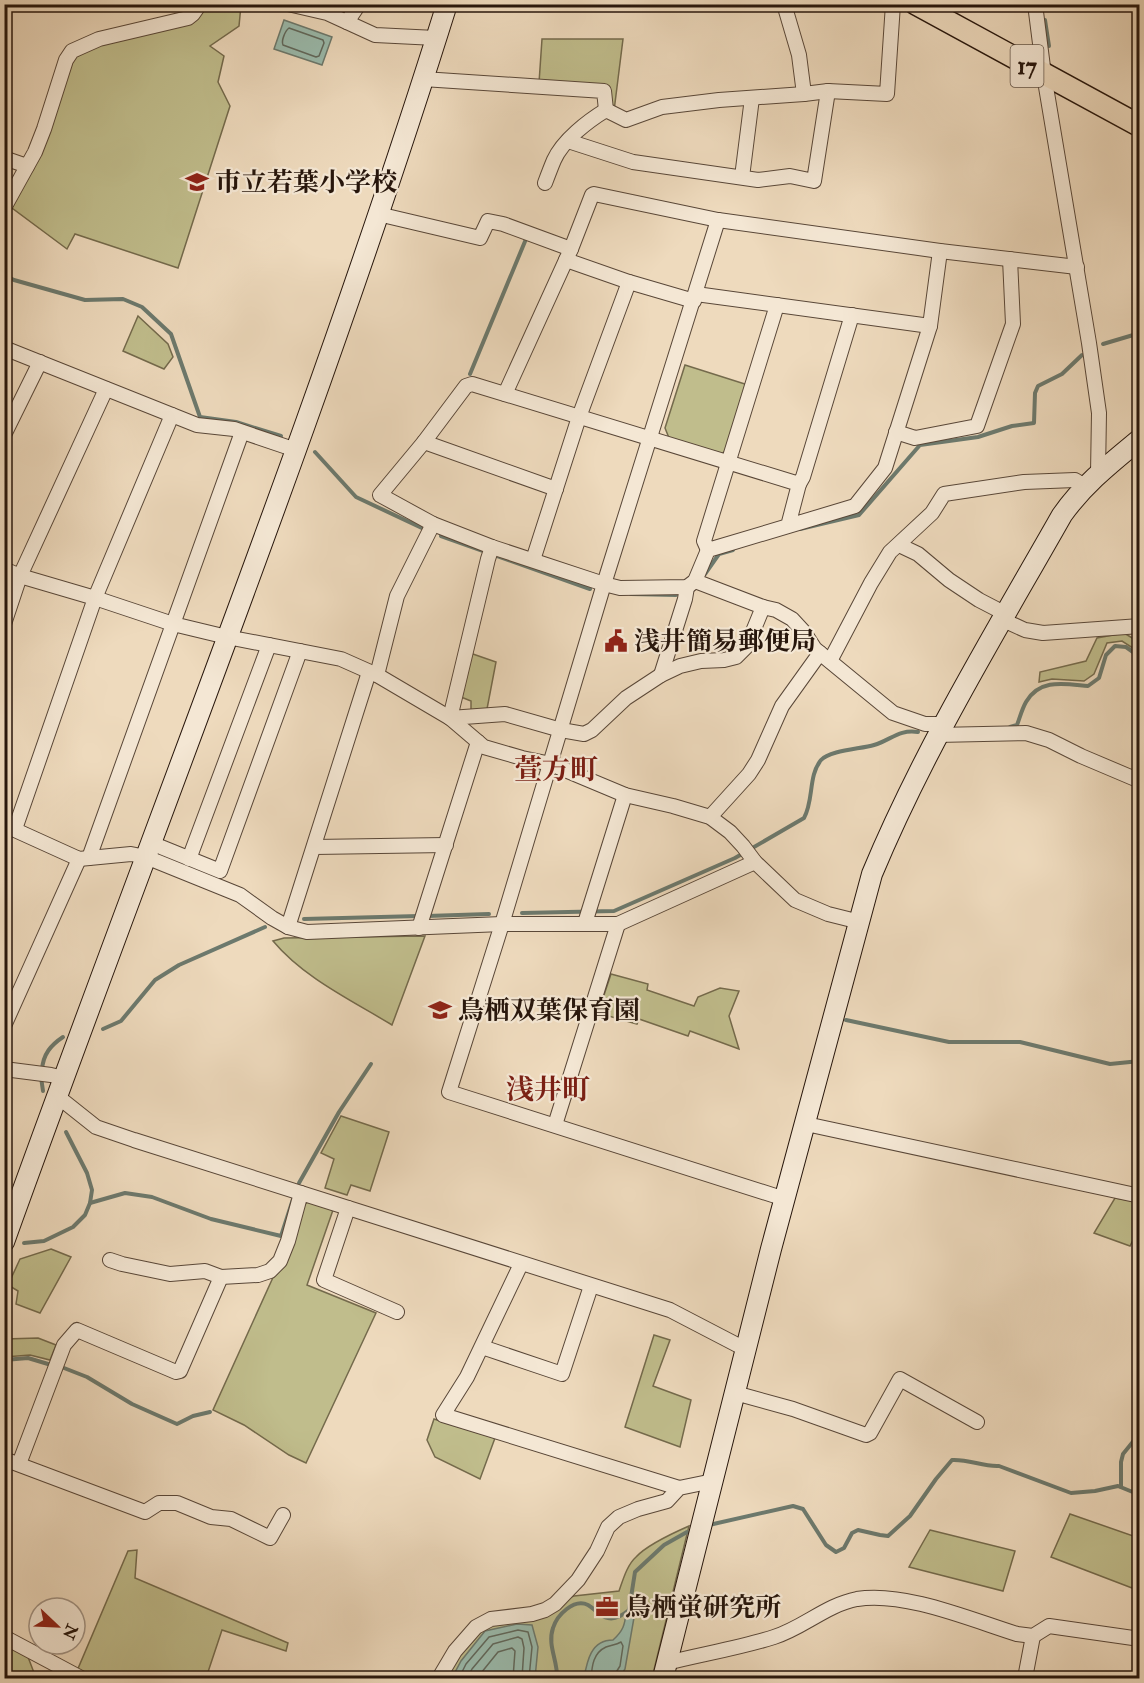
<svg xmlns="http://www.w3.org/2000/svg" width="1144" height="1683" viewBox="0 0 1144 1683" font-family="'IM FELL Double Pica','Noto Serif JP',serif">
	<rect width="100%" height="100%" fill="#eedabd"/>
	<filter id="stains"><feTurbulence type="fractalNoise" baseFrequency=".00333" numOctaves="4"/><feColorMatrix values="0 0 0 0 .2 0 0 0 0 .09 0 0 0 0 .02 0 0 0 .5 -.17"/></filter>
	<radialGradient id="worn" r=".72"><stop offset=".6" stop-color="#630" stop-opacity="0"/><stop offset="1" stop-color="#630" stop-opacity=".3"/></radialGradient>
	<g fill="#c0bd8c" stroke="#746a4c" stroke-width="1.5">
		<path d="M209,5H241L239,26L210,46L224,56L218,82L230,106L178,268L75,234L67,249L12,208L40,155L69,67L76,57L101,44L194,21Z"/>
		<path d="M542,39H623L614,111L607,87L539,83Z"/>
		<path d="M138,316L168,344L173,357L164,369L123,351Z"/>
		<path d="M685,365L748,385L727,450L721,454L669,438L665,428Z"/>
		<path d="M1124,633L1139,642V652L1122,641L1107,643L1094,674L1084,681L1052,679L1039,682L1040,672L1086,661L1097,638Z"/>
		<path d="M470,653L496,662L487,709L471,711V701L461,697Z"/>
		<path d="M425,936L392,1025C351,1000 304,978 273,941L284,938Z"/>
		<path d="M611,974L648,984L647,990L694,1006L698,997L720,988L739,991L729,1016L739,1049L690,1031L688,1036L639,1019L637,1024L598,1013Z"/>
		<path d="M341,1116L389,1132L370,1191L351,1185L347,1195L325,1188L334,1159L321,1153Z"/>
		<path d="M1115,1198L1139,1202V1228L1130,1246L1094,1233Z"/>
		<path d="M308,1202L333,1210L307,1285L376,1313L306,1463L289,1455L244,1425L213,1410L275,1273L301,1207Z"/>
		<path d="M51,1249L71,1257L40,1313L16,1304L18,1291L8,1285L20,1259Z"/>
		<path d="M654,1335L670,1340L653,1386L691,1400L680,1447L625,1427Z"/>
		<path d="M38,1338L56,1345L50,1360L30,1355L5,1357V1339Z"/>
		<path d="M434,1419L495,1438L480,1479L435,1457L427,1440Z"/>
		<path d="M1070,1514L1139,1538V1570L1132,1588L1051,1557Z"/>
		<path d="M689,1526L652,1678H443L473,1636L491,1623L574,1596L619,1591C623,1580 627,1565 636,1557C647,1545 673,1533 689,1526Z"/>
		<path d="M930,1530L1015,1551L1003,1591L909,1567Z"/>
		<path d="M137,1550L135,1578L288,1643L286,1651L222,1630L206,1678H92L77,1671L128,1551Z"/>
		<path d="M4,1644L28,1657L36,1678H5Z"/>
	</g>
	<g fill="#9abbad" stroke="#6c796d" stroke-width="1.5">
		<path d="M284,20L332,37L322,65L274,49Z"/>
		<path d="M629,1610L635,1612L625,1669L619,1678H584C587,1661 591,1640 613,1640C623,1631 625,1625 626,1612Z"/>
		<path d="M517,1624L532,1625L538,1647L535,1678H452L461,1661L485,1631Z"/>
	</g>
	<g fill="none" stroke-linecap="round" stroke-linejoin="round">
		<g stroke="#60685c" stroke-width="1.5">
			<path d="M289,28L323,40L324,43L319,56L316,57L283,45C281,41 285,31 289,28Z"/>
			<path d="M459,1678L466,1664L489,1637L518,1630L528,1632L532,1647L529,1678"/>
			<path d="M467,1678L472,1669L493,1644L518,1637L522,1639L524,1648L522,1678"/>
			<path d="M477,1678L498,1652L512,1648L515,1651L513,1678"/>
			<path d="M591,1678C592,1666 593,1653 606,1647C611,1645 616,1645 621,1642L623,1646L620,1666L615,1674L614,1678"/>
		</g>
		<g stroke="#6c796d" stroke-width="4">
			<path d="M1045,20L1049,46"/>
			<path d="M4,275L14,280L85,300L123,299L142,307L171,334L200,417L236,422L281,436"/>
			<path d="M1103,344L1140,333"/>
			<path d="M470,374L526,239"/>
			<path d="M315,452L356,497L424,529"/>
			<path d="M800,529L859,515L920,445L978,437L1012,426L1034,423L1035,393L1038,386L1062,374L1082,355"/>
			<path d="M441,536L590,589"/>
			<path d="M705,574L719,554L733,550"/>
			<path d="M631,594L676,595"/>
			<path d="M1010,727L1017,725C1020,717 1022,709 1026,702C1040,678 1065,684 1088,686L1099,678L1106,655L1115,646L1126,647L1140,657"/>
			<path d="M522,913L614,911L735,858L804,818C814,800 808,776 821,760C830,750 861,749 874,745C891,740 899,729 918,732"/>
			<path d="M427,916L489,914"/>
			<path d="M304,919L419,916"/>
			<path d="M846,1020L949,1042H1020L1110,1064L1140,1061"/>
			<path d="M103,1029L121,1021L155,980L179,965L265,927"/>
			<path d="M42,1070C43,1054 51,1045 63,1037"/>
			<path d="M41,1077L43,1091"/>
			<path d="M299,1183L339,1112L371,1064"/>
			<path d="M90,1203L125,1193L152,1197L211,1219L281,1236L293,1199"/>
			<path d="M24,1243L44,1241L73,1227L85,1215L90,1203L92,1190L87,1173L66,1132"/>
			<path d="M4,1360L28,1358L48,1364"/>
			<path d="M64,1368L87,1377L132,1404L177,1424L193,1416L210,1412"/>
			<path d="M1121,1487V1462L1123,1454L1140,1433"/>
			<path d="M709,1525L793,1506L803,1509L826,1545L836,1552L844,1548L852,1533L858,1530L880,1535L888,1536L910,1516L936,1479L952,1460C969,1459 983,1467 999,1466L1071,1493L1095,1491L1118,1486L1140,1495"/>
			<path d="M557,1678C558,1661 547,1645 553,1628C557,1615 574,1598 588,1605C595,1609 600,1617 608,1618C616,1620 623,1615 629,1610L635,1572L664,1545L687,1532"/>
		</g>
		<g stroke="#594738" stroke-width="16">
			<g id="street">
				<path d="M288,4L327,13L375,35L436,38"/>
				<path d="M784,4L799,55L804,94"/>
				<path d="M1035,4L1044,75L1089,343L1099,413L1098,473"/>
				<path d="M347,22L359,4"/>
				<path d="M423,79L604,91L606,110"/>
				<path d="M568,141L633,162L758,180L790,176L814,181L828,91"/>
				<path d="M4,158L27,166"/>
				<path d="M742,177L752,98"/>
				<path d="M545,183C548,175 551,167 554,160C563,140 588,121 606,110L626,120L662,107L719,100L804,94L828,91L887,94L893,4"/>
				<path d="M4,208L35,152L44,129L66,60L72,51L99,39L188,18L193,14L200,4"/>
				<path d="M378,214L480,238L488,221L503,224L571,249"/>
				<path d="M718,220L604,584L502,924L449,1092L785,1199"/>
				<path d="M566,260L629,282L694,301"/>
				<path d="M696,294L930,326"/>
				<path d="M4,348L197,425L234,429L296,450"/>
				<path d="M505,394L571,249L592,195L594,194L718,220L940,251L1077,267"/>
				<path d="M896,432L915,438L977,426L1013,324L1010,259"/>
				<path d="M4,435L40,362"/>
				<path d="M424,442L556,489"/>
				<path d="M799,484L803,477L852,315"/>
				<path d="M788,526L799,484L472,384L466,386L424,442L380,495L433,524L492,547L604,584L620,588L687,587L695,581L708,550L855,506L885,468L930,326L940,251"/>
				<path d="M899,545L918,554L949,580L979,600L1006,614"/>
				<path d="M492,547L488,559L450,718L505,714L561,730L584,734L592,730L626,698L661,675L680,666L701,661L724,660L736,657L747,646L763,607"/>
				<path d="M708,550L704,541L777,305"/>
				<path d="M533,560L579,417L629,282"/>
				<path d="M4,569L20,576L95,598L173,624L227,637L341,659L377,675L450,718L484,747L522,758L551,764L625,795L673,806L710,817L730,832L743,846L755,862L795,900L828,914L860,922"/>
				<path d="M695,581L763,607L776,610L792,619L804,632L815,649L893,713L925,724H943"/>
				<path d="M1003,620L1025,630L1043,633L1140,626"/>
				<path d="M4,624L20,576L106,389"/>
				<path d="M830,661L871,583L890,552L932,513L944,494L1024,482L1075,480L1085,486"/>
				<path d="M377,675L397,596L433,524"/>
				<path d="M661,675L685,599L687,587"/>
				<path d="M937,735L1026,733L1049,740L1081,756L1140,781"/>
				<path d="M710,817L749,774L758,760L782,706L820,653"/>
				<path d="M4,825L79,859L131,854L146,857L240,895L272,918L288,927L307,932L502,924H618L755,862"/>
				<path d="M15,829L95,598L172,415"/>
				<path d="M151,843L220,871L300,651"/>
				<path d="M314,847L446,845"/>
				<path d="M89,858L242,432"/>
				<path d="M189,859L269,645"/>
				<path d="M585,923L625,795"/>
				<path d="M288,927L369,672"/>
				<path d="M419,928L478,742"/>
				<path d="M4,1026L79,859"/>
				<path d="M4,1069L51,1075L64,1078"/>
				<path d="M57,1096L96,1127L134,1140L670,1310L745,1349"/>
				<path d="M806,1124L1140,1196"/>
				<path d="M555,1125L618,924"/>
				<path d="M348,1208L324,1280L397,1312"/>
				<path d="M110,1260L122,1264L170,1274L205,1271L221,1277L258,1275L270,1271L280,1261L288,1241L301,1193"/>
				<path d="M521,1264L467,1377L443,1415L679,1488"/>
				<path d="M482,1347L562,1374L591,1286"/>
				<path d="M735,1393L793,1409L866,1435L870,1433L900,1379L977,1422"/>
				<path d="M4,1459L145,1512L159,1503H177L211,1517L231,1519L270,1538L283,1515"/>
				<path d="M19,1464L64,1345L77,1330L176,1372L180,1371L221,1277"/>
				<path d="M4,1637L81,1678"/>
				<path d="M667,1663C702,1654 740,1648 774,1637C803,1628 826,1605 857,1599C904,1591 972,1620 1017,1634L1033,1636L1049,1626L1140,1639"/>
				<path d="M439,1678L455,1651L476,1627L491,1619L532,1614L545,1610L555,1604L578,1580L597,1551L608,1527L619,1517L638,1509L667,1501L679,1488L713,1481"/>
				<path d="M1025,1678L1033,1636"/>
			</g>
		</g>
		<g stroke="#27160c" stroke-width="22">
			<g id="secondary">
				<path d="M4,1242C152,830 316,423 447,4"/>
				<path d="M663,1678L771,1249L872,874C924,749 995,633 1062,515C1084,484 1111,463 1140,439"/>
			</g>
		</g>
		<g stroke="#27160c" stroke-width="24">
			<path id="primary" d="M916,4L1140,126"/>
		</g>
		<use href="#street" stroke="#f4e7d4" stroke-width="14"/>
		<use href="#secondary" stroke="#f4e7d4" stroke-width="20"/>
		<use href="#primary" stroke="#eedabd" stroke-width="21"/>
	</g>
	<defs>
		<g id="school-bare" transform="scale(1.8)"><path d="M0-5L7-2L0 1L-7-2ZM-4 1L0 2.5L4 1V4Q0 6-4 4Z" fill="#8f2418" stroke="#f4e7d4" stroke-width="2.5" paint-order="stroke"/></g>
		<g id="civic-bare" transform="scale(1.8)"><path d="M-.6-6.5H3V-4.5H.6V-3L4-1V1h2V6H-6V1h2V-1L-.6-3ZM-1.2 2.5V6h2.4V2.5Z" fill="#8f2418" stroke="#f4e7d4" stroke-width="2.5" paint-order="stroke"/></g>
		<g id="office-bare" transform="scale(1.8)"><path d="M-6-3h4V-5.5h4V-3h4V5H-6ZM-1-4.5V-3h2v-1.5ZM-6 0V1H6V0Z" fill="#8f2418" stroke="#f4e7d4" stroke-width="2.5" paint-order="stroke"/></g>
	</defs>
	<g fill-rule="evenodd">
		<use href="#school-bare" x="197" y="182"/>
		<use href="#civic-bare" x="616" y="641"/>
		<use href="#school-bare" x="440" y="1010"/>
		<use href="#office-bare" x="607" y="1607"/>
	</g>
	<g text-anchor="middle" stroke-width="4.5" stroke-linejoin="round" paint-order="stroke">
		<rect fill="#f4e7d4" stroke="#645548" stroke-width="1.5" x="1010.5" y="45" width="33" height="42" rx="4.5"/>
		<g font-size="24" font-weight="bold" fill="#27160c">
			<text x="1027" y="74">17</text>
		</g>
		<g font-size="26" font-weight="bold" fill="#27160c" stroke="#f4e7d4" text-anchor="start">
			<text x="215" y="191">市立若葉小学校</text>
			<text x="634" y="650">浅井簡易郵便局</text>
			<text x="458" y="1019">鳥栖双葉保育園</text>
			<text x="625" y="1616">鳥栖蛍研究所</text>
		</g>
		<g font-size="28" font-weight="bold" fill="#7a1f14" stroke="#f4e7d4">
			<text x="556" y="779">萱方町</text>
			<text x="548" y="1099">浅井町</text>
		</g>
	</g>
	<rect width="1144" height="1683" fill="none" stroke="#eedabd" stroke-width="24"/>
	<rect x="6" y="6" width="1132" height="1671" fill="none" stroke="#27160c" stroke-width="3"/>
	<rect x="12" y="12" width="1120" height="1659" fill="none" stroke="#27160c" stroke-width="1.5"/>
	<g transform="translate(57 1626) rotate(113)"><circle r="28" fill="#f4e7d4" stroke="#a29384" stroke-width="1.5"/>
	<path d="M0-4.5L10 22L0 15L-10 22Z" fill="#8f2418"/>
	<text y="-9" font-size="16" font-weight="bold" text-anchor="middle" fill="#27160c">N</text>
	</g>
	<rect width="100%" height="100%" filter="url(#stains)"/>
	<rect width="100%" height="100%" fill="url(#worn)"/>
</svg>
